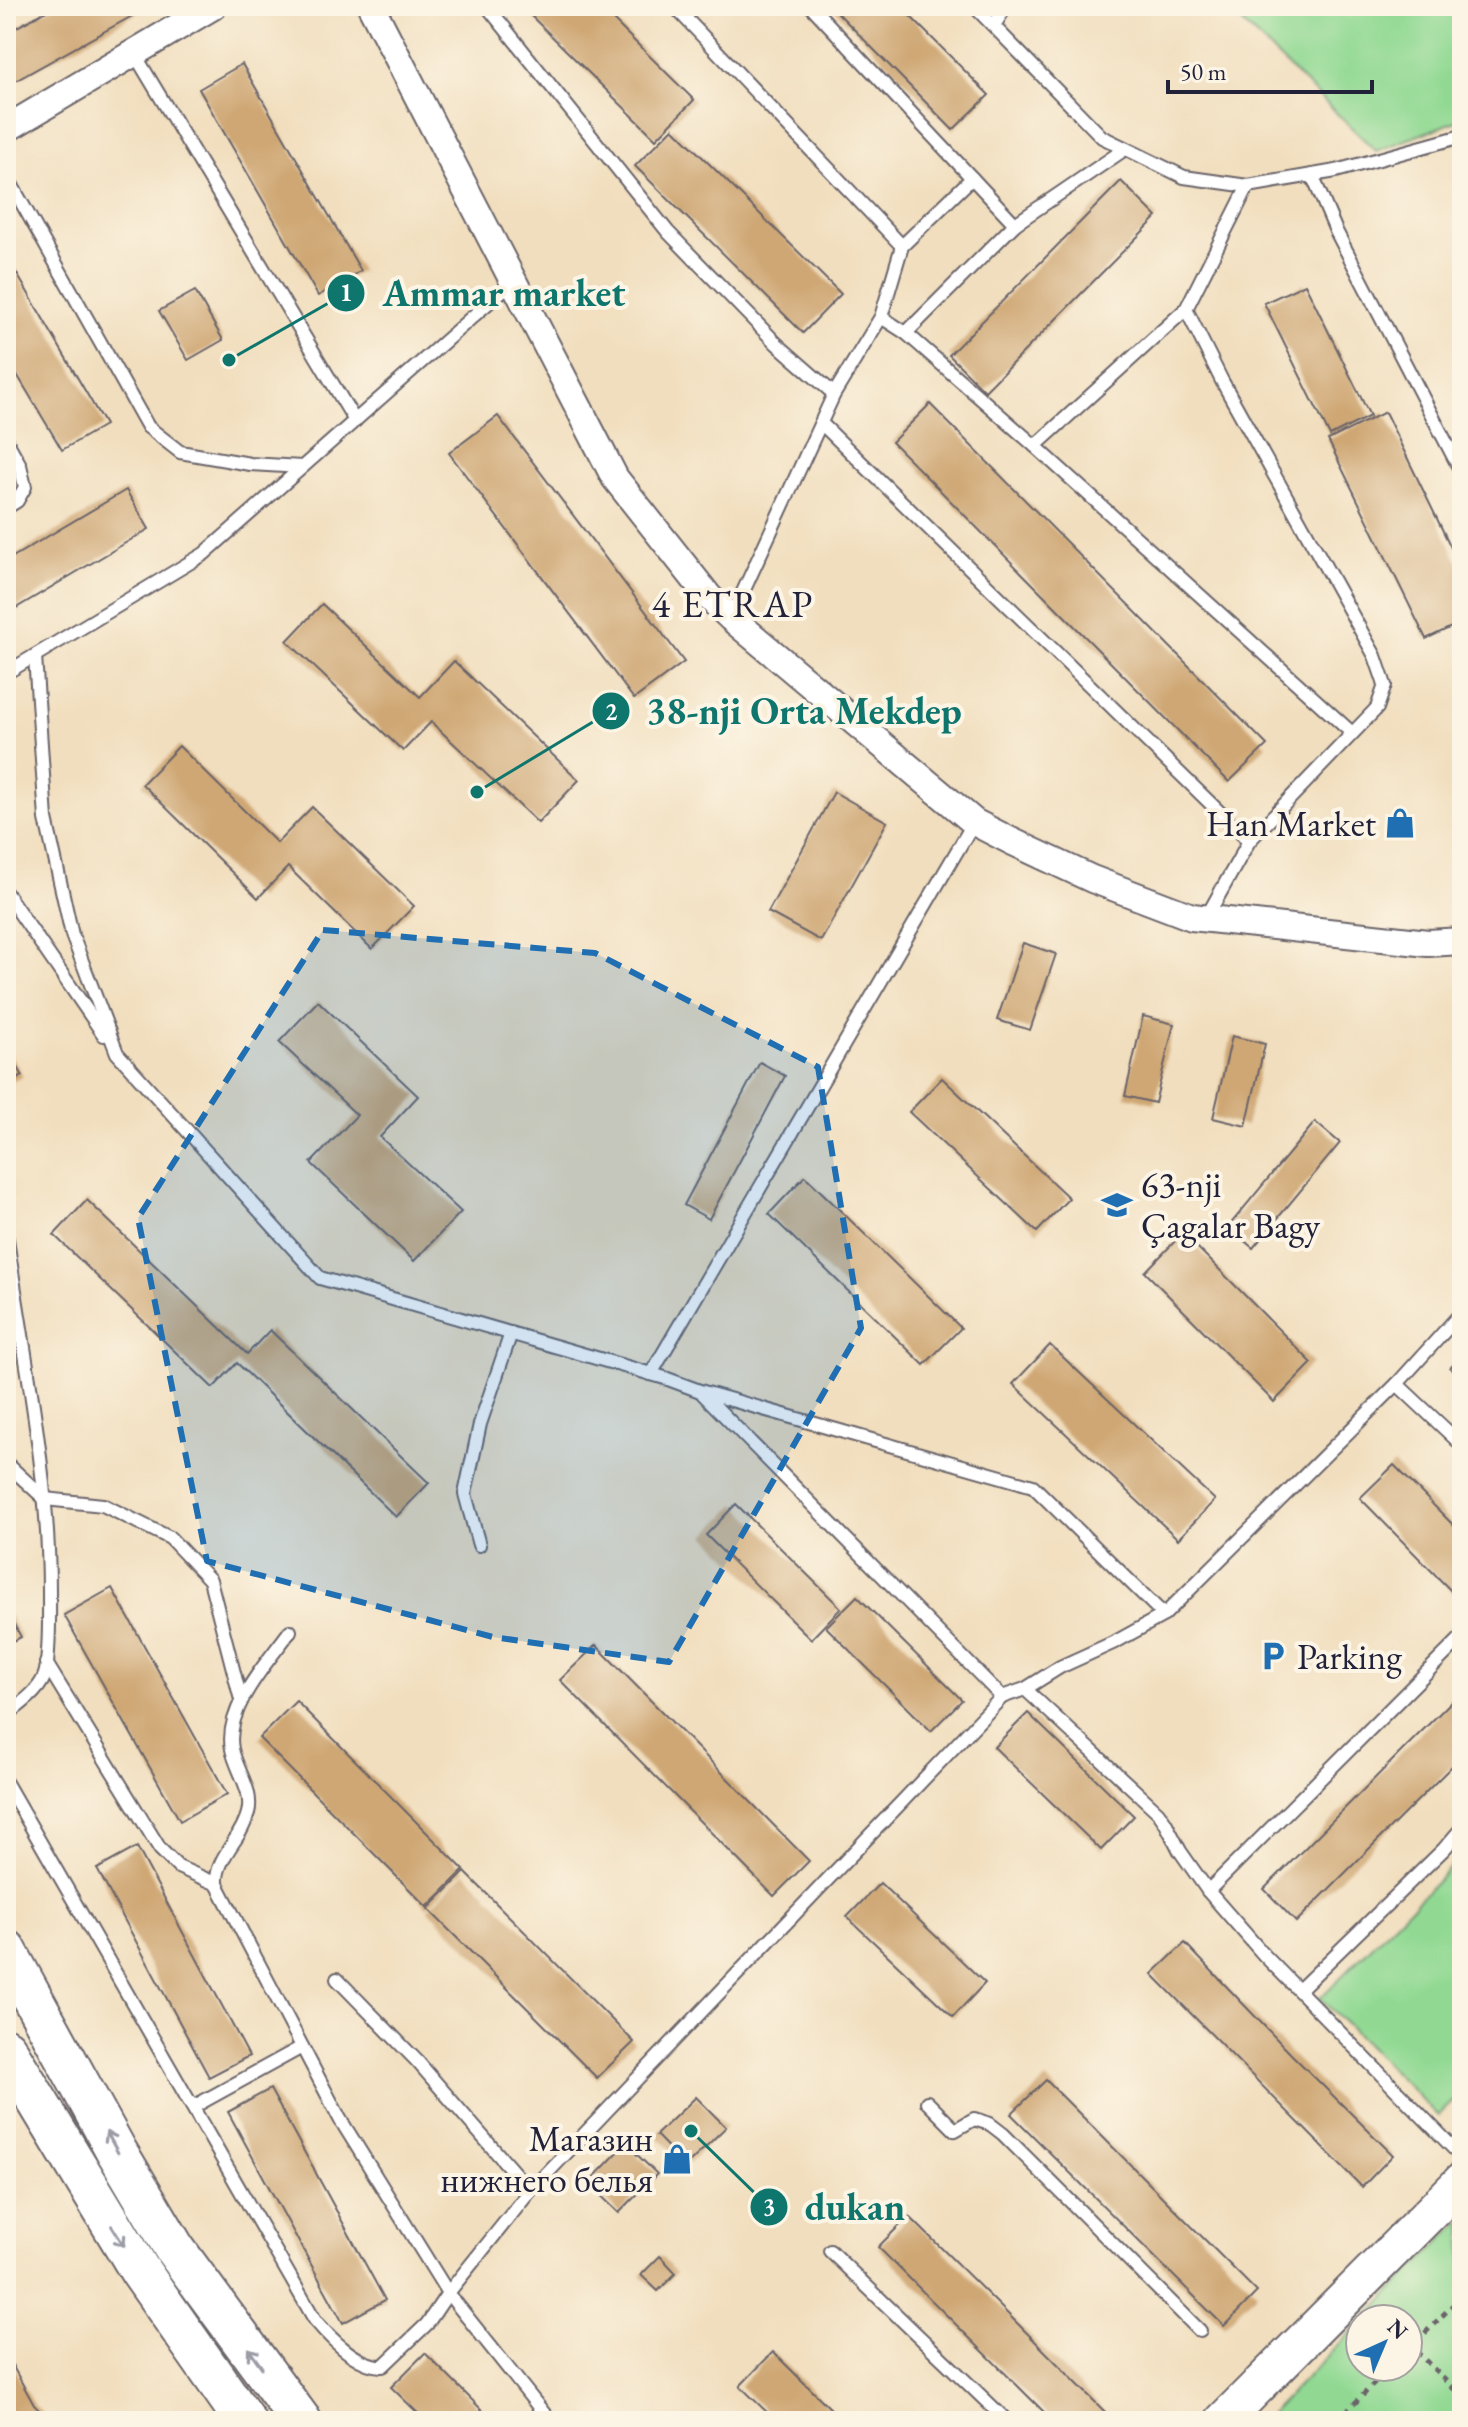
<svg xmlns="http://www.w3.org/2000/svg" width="1468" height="2427" viewBox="0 0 1468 2427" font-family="'EB Garamond',serif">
	<rect width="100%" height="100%" fill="#fcf5e5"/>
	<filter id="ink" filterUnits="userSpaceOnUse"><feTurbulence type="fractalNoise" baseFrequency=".0125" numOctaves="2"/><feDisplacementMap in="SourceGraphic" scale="16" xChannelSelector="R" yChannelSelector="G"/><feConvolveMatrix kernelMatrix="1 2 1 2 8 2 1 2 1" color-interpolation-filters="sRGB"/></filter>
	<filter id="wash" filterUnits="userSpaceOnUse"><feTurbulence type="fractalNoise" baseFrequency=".006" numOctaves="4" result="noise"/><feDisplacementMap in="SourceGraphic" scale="32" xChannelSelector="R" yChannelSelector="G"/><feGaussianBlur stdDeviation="1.8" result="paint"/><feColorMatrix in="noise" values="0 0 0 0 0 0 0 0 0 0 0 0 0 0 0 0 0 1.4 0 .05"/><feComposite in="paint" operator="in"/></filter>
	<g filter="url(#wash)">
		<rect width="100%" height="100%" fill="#f1debe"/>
		<g fill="#91d993" stroke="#5a7e67" stroke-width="2">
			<path d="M1225,6H1462V119L1376,151Z"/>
			<path d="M1462,1856V2092L1438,2116L1320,1998Z"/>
			<path d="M1462,2220V2421H1263L1360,2323V2367H1408V2319H1364Z"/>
		</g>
		<g id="blocks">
			<g fill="#cfa775">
				<path d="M55,6H150L6,86V33Z"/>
				<path d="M521,6H599L694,100L656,139Z"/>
				<path d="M831,6H900L989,95L953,130Z"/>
				<path d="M242,64L361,271L318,296L199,89Z"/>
				<path d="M673,128L841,294L803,333L635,166Z"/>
				<path d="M1121,181L1157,217L985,391L949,355Z"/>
				<path d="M6,255L105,425L62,450L6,356Z"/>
				<path d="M1305,284L1370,416L1330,436L1264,303Z"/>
				<path d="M195,291L223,340L188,360L159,311Z"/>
				<path d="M930,404L1267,745L1229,782L892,442Z"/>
				<path d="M1385,412L1462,570V622L1426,639L1328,440Z"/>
				<path d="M498,416L684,662L634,699L449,453Z"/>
				<path d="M126,490L149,529L6,614V561Z"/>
				<path d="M322,604L420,697L454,661L579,780L538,823L431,722L403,751L287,641Z"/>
				<path d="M179,746L277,843L312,807L414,906L372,949L288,867L258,898L142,784Z"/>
				<path d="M834,792L887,822L821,941L768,912Z"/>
				<path d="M1023,943L1056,954L1030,1030L997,1020Z"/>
				<path d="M318,1001L418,1096L380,1137L461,1212L414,1261L311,1163L357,1115L279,1042Z"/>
				<path d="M1143,1016L1174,1024L1155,1103L1125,1096Z"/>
				<path d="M1232,1036L1265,1044L1246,1126L1213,1118Z"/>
				<path d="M6,1047L23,1076L6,1085Z"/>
				<path d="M760,1062L785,1076L709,1219L684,1205Z"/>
				<path d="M942,1078L1069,1198L1037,1232L909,1112Z"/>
				<path d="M1315,1122L1340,1143L1253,1248L1228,1227Z"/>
				<path d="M805,1176L961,1328L924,1365L769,1214Z"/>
				<path d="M87,1200L247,1354L270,1330L429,1483L396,1517L237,1363L213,1388L54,1235Z"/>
				<path d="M1183,1233L1312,1363L1274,1402L1145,1272Z"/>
				<path d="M1050,1345L1215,1500L1178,1539L1013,1384Z"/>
				<path d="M1462,1356V1380L1450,1368Z"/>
				<path d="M1394,1465L1462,1534V1602L1360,1498Z"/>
				<path d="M736,1504L841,1608L811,1639L706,1535Z"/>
				<path d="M112,1588L227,1794L180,1821L64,1615Z"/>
				<path d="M857,1596L962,1700L931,1731L826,1627Z"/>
				<path d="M6,1609L21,1637L6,1645Z"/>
				<path d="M596,1645L809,1861L774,1896L560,1680Z"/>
				<path d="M1462,1691V1756L1296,1922L1264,1889Z"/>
				<path d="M296,1701L464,1870L427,1907L259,1738Z"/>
				<path d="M1028,1713L1134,1816L1101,1850L994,1747Z"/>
				<path d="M137,1847L249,2056L209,2077L97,1869Z"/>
				<path d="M465,1872L634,2042L597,2078L428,1909Z"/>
				<path d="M880,1883L985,1983L953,2017L847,1917Z"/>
				<path d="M1185,1943L1291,2054L1393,2155L1362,2187L1152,1974Z"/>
				<path d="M1046,2080L1257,2292L1224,2326L1011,2114Z"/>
				<path d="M270,2089L385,2300L343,2323L228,2112Z"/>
				<path d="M696,2097L726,2127L686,2166L656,2135Z"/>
				<path d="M626,2144L657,2174L619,2213L588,2183Z"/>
				<path d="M909,2216L1018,2324L1114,2421H1053L878,2247Z"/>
				<path d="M660,2256L676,2273L658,2291L641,2275Z"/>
				<path d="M773,2352L843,2421H776L740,2386Z"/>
				<path d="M425,2353L493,2421H426L391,2387Z"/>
				<path d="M6,2354L34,2405L50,2421H6Z"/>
			</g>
		</g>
	</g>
	<g filter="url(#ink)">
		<use href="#blocks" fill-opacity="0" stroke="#6a6469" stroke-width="2"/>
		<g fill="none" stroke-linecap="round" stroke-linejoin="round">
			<g stroke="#6a6469" stroke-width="16">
				<g id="lane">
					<path d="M487,6L668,232L777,344L834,394"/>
					<path d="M674,6L902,246"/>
					<path d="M811,6L1015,224"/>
					<path d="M974,6L1102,137L1184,177L1248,186L1336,171L1462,136"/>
					<path d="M994,26L1006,6"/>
					<path d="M134,53L355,421"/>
					<path d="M6,175L148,427L180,452L250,464L302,467"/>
					<path d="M1312,175L1336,231L1462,473"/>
					<path d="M1186,309L1035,446L1352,733"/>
					<path d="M881,317L906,333L1015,224L1125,149"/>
					<path d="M906,333L1035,446"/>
					<path d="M821,423L1249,841"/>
					<path d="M6,440L20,465L25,487L17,501L6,508"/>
					<path d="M731,618L834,394L881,317L902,246L972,178"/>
					<path d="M35,656L46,819L72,935L117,1053L320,1278L665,1378L700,1391L1033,1486L1164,1615"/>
					<path d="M6,673L204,554L513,281"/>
					<path d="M6,893L104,1035"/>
					<path d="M1206,918L1249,841L1377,708L1385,685L1375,656L1222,381L1186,309L1248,186"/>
					<path d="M651,1374L974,822"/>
					<path d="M1397,1384L1462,1445"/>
					<path d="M703,1394L1002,1697"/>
					<path d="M6,1463L45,1499L103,1505L170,1538L210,1580L241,1700"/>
					<path d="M479,1545L465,1494L480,1424L511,1333"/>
					<path d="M290,1631C268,1662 224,1708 232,1749C236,1770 254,1791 248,1813C242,1839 215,1857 217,1884L340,2119L448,2293L550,2421"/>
					<path d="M46,1663L160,1849L178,1867L217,1884"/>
					<path d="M1025,1689L1158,1812L1165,1822L1180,1851L1208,1891L1264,1955L1462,2157"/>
					<path d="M6,1716C20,1704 42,1690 46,1671C50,1645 49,1617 49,1591C49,1473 24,1356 7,1239"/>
					<path d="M6,1783L315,2320C330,2338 358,2367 383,2366L427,2324L448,2293L530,2191L1002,1697L1025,1689L1060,1667L1117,1641L1164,1615L1397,1384L1462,1312"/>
					<path d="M1208,1891L1462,1637"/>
					<path d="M337,1979L417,2061L530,2191"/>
					<path d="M1299,1990L1444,1849L1462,1828"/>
					<path d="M927,2102L955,2130L974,2119L990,2124L1003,2134L1200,2331"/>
					<path d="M193,2107L302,2047"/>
					<path d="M830,2251L1007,2421"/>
				</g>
			</g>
			<g stroke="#6a6469" stroke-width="30">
				<g id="street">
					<path d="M371,6L615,478L709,597L731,618L974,822L1011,841L1092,879L1192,917L1428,943L1462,941"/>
					<path d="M6,129L213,6"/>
				</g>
			</g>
			<g stroke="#6a6469" stroke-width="40">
				<path id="secondary" d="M1223,2421L1462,2181"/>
			</g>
			<g stroke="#6a6469" stroke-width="44">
				<g id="primary">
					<path d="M6,1950L117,2152L174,2248L301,2421"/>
					<path d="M6,2049L140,2271L245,2421"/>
				</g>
			</g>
			<g stroke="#6a6469" stroke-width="5" stroke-dasharray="6 6" stroke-linecap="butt">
				<path d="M1408,2343L1462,2397"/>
				<path d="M1408,2350L1462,2296"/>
				<path d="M1337,2421L1391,2367"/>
			</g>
			<use href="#lane" stroke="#fff" stroke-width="12"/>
			<use href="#street" stroke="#fff" stroke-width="26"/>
			<use href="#secondary" stroke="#fff" stroke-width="36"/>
			<use href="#primary" stroke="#fff" stroke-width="40"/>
		</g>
		<defs><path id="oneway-shaft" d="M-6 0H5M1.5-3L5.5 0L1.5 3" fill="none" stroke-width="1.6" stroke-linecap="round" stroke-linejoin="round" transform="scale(2)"/></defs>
		<g stroke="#9c9ca7">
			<use href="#oneway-shaft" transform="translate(112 2142) rotate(-119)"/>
			<use href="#oneway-shaft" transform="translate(118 2236) rotate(58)"/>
			<use href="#oneway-shaft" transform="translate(255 2358) rotate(-126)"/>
		</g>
	</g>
	<path fill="#1f6fb2" fill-opacity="0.2" stroke="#1f6fb2" stroke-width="6" stroke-dasharray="16 10" stroke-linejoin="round" d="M323,930L595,953L818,1067L861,1328L669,1662L493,1637L207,1561L138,1218Z"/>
	<defs>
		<g id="shop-bare" transform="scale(2.4)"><path d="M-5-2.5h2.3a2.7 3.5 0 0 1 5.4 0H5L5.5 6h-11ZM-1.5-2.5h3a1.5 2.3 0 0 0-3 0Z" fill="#1f6fb2" stroke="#fcf5e5" stroke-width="2.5" paint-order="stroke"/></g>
		<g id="school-bare" transform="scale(2.4)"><path d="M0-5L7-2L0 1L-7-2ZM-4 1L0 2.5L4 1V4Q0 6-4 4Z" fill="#1f6fb2" stroke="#fcf5e5" stroke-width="2.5" paint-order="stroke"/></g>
		<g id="parking-bare" transform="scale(2.4)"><path d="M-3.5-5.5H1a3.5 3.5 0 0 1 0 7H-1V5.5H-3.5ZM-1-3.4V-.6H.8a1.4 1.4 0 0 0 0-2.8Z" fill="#1f6fb2" stroke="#fcf5e5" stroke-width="2.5" paint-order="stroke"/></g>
	</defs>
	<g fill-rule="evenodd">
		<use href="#shop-bare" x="1400" y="823"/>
		<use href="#school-bare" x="1117" y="1205"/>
		<use href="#parking-bare" x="1273" y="1656"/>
		<use href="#shop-bare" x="677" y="2159"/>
	</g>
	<g text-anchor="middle" stroke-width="8" stroke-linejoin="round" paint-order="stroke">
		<g font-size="36" fill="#22223b" stroke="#fcf5e5" text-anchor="end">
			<text x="1376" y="836">Han Market</text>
			<text x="1141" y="1197" text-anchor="start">63-nji<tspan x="1141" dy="41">Çagalar Bagy</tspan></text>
			<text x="1297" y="1669" text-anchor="start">Parking</text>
			<text x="653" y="2151">Магазин<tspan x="653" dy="41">нижнего белья</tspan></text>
		</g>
		<g font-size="38" letter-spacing="2" fill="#22223b" stroke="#fcf5e5">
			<text x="733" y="617">4 ETRAP</text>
		</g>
	</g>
	<path fill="none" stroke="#0f766e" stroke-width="3" d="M229 360L346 293M477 792L611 711M691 2131L769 2207"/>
	<g fill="#0f766e" stroke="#fcf5e5" stroke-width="3">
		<circle cx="229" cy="360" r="8"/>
		<circle cx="477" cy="792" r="8"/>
		<circle cx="691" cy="2131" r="8"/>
		<circle cx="346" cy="293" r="20"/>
		<circle cx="611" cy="711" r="20"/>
		<circle cx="769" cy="2207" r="20"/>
	</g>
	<g font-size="24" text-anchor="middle" font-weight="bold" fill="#fff">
		<text x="346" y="301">1</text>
		<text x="611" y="720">2</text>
		<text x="769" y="2215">3</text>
	</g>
	<g font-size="38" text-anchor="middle" font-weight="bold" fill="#0f766e" stroke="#fcf5e5" stroke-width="8" stroke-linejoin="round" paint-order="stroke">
		<text x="504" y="306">Ammar market</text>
		<text x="804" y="724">38-nji Orta Mekdep</text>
		<text x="855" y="2220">dukan</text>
	</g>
	<rect width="1468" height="2427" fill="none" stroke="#fcf5e5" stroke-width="32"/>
	<g transform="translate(1384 2343) rotate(44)"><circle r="38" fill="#fcf5e5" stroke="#a5a1a1" stroke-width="2"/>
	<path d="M0-6L14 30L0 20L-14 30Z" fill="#1f6fb2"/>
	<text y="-12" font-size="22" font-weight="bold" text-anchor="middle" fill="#22223b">N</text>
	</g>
	<path d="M1168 80v12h204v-12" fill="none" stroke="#22223b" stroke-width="4"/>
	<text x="1180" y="80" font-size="24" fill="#22223b" stroke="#fcf5e5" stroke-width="6" paint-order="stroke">50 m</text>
</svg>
